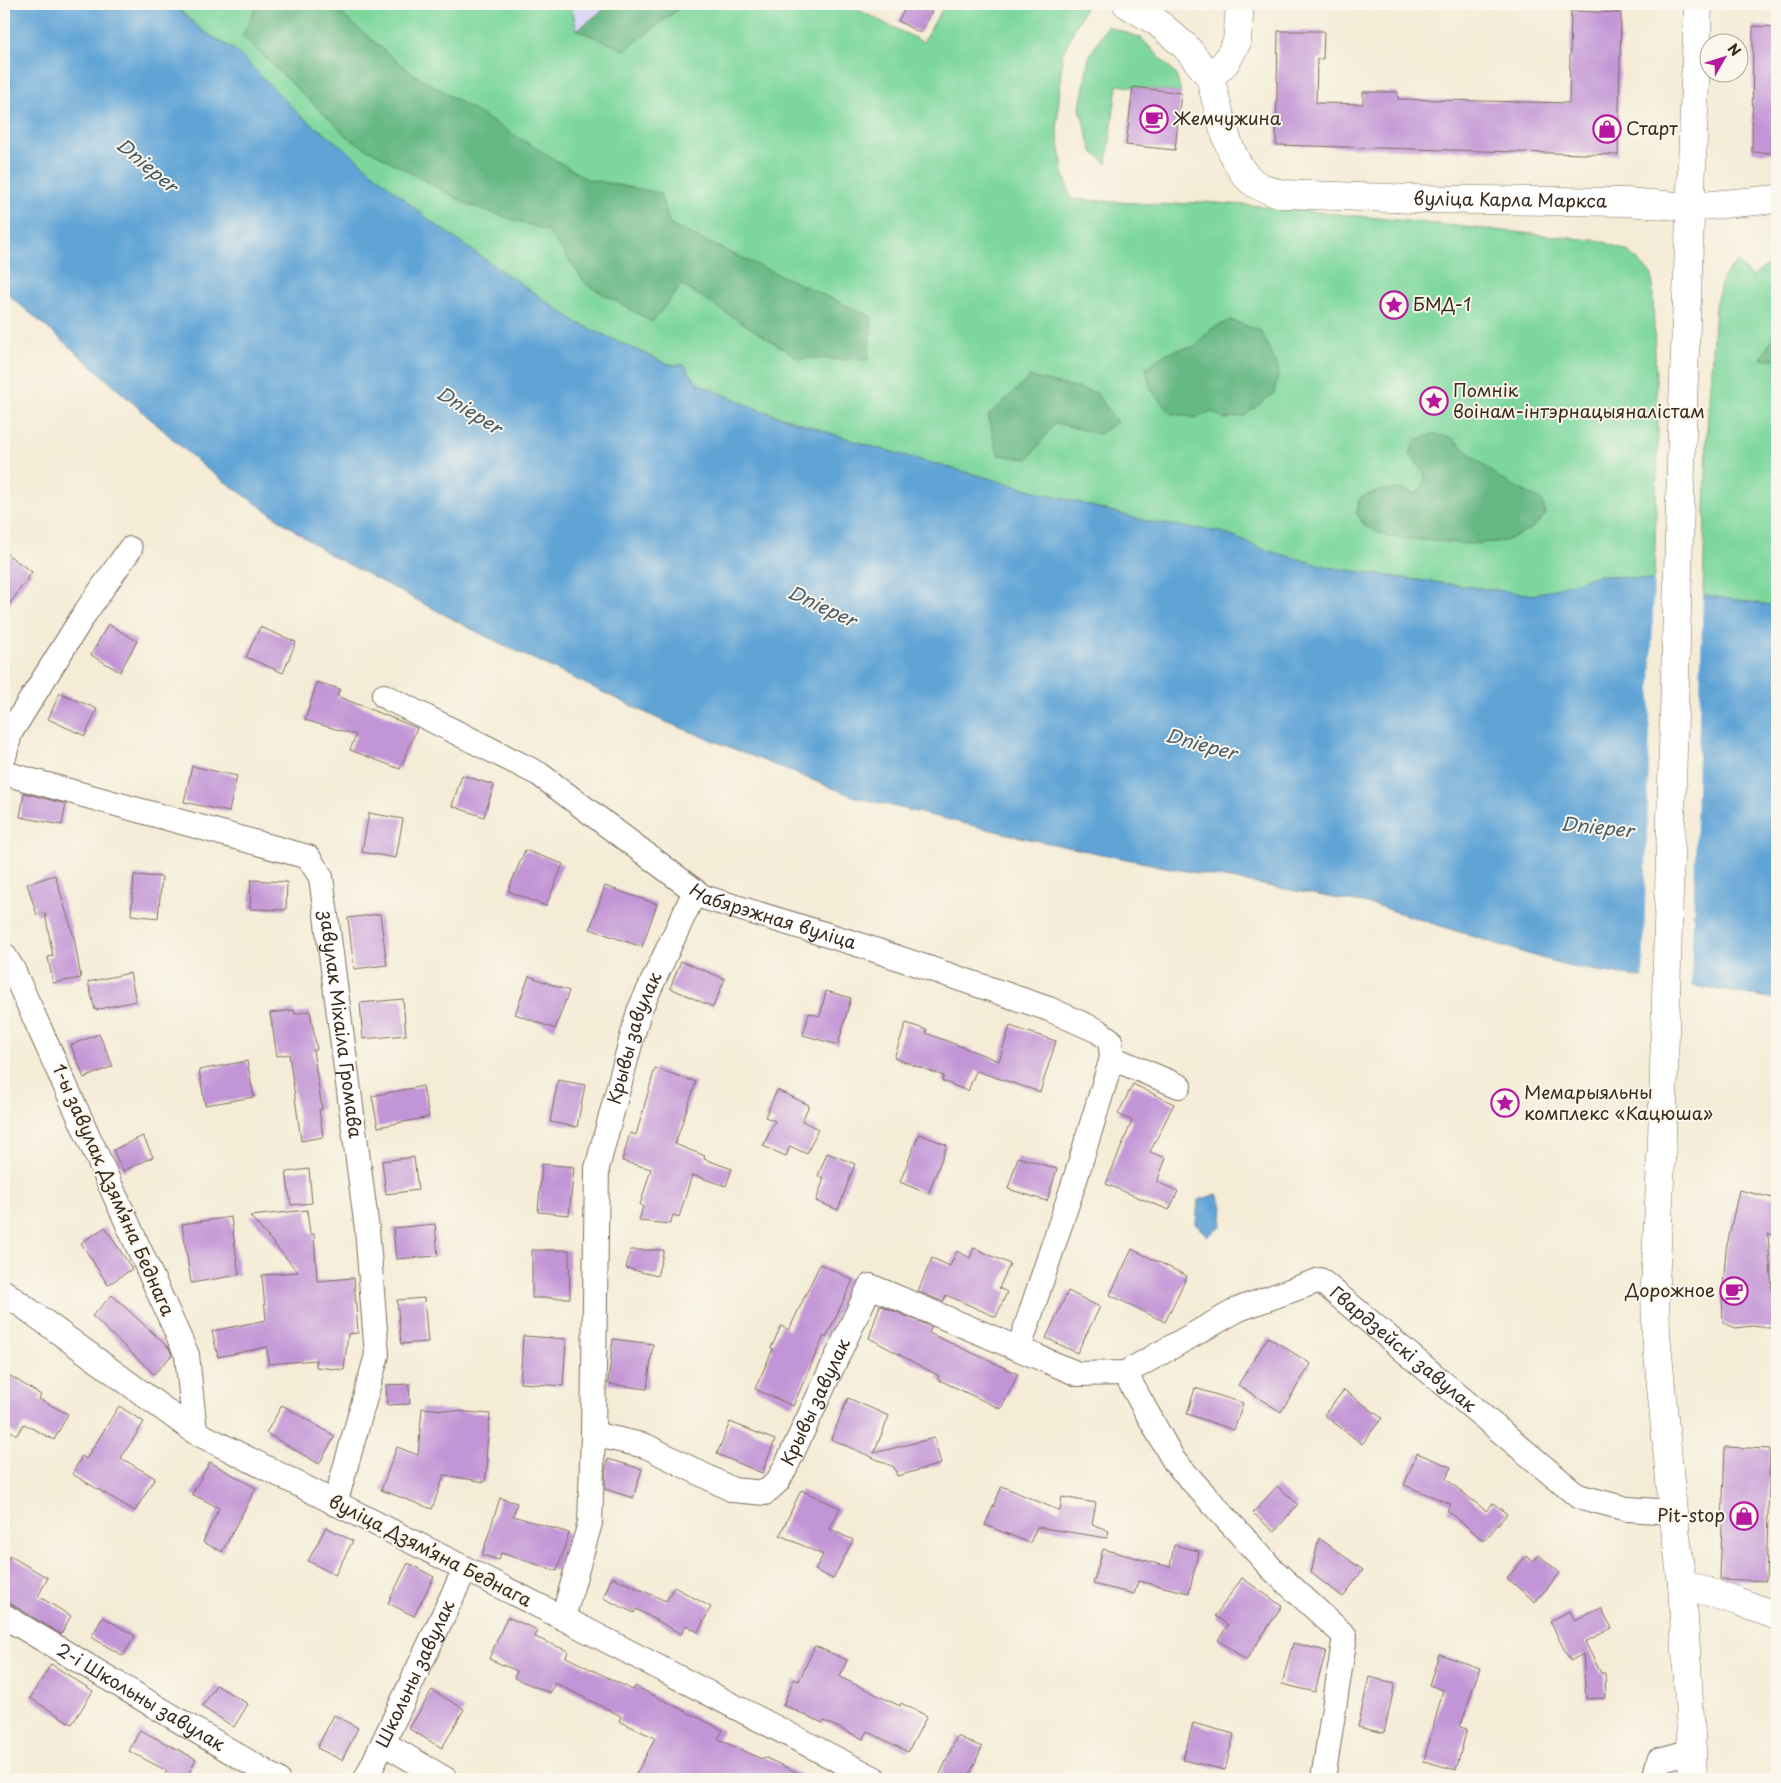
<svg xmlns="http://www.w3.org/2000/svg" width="1781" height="1783" viewBox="0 0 1781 1783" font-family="'Playpen Sans',sans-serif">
	<rect width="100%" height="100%" fill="#fbf7ec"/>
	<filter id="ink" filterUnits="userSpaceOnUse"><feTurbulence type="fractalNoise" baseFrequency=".02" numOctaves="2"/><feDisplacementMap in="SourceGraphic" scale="10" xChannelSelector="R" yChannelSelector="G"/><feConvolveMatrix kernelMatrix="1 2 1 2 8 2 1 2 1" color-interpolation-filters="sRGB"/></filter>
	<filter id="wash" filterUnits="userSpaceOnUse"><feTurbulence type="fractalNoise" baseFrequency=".0096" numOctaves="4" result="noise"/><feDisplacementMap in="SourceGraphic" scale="20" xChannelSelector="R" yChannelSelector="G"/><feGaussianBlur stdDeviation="1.12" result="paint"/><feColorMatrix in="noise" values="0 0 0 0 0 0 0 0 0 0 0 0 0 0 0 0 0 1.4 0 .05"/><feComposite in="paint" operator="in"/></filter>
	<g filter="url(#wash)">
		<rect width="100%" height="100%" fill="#f4ecd7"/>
		<path fill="#dcd6f6" d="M571,4H611L577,30Z"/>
		<g fill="#7dd79d" stroke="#5c805e">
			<path d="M176,4H571L577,30L680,8L681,4H846L923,42L945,4H1079L1085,7L1062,55L1057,128L1063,171L1071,199L1166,205L1202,202L1260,206L1602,241L1631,253L1652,275L1658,430L1654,580L1598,575L1534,595L1394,577L1328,567L1265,550L1221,532L1150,522L873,447L757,409L697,383L684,365L667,364L578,323L480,256L429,220L301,116L236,51L203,31L178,9Z"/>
			<path d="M1107,26L1141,38L1176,74L1181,93L1117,85L1107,164L1092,151L1080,108L1089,57Z"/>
			<path d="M1737,262L1752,277L1766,266L1777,265V606L1703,595L1707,431L1715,306L1723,277Z"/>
		</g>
		<g fill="#66b884" stroke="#507151">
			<path d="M258,4H330L406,69L587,179L660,193L670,225L872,317L868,360L798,358L682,285L652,322L586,284L548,231L469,205L351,140L242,36Z"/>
			<path d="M611,4H681L680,8L625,50L577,30Z"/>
			<path d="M1231,320L1261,331L1279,371L1274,393L1244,416L1225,419L1212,412L1195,418L1170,413L1151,390L1146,368C1163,354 1171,349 1194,347L1211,329Z"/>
			<path d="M1777,329V359H1761Z"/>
			<path d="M1030,377L1096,393L1117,422L1099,434L1055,423L1028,459L998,455L988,416Z"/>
			<path d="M1434,434L1452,438L1499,478L1543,501L1545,516L1531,529L1505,541L1469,544L1388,537L1365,526L1356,512L1360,498C1381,489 1393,486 1416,494L1423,486L1425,474L1410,454L1415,440Z"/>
		</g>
		<g fill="#61a4d6" stroke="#4e677a">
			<path d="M4,4H176L178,9L203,31L236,51L301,116L344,148L429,220L480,256L578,323L667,364L684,365L697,383L757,409L873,447L1150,522L1221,532L1265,550L1328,567L1394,577L1534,595L1598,575L1654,580L1703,595L1777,606V999L1566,966L1378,906L1175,869L1024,838L855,797L661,720L483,635L327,553L204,467L85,360L4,291Z"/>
			<path d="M1217,1194L1223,1207L1221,1227L1207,1236L1196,1224L1198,1200Z"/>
		</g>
		<path fill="#f4ecd7" d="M1654,577L1703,592L1691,988L1643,981Z"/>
		<g id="blocks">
			<g fill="#c295d6">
				<path d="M908,4H917L932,12L920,33L898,21Z"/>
				<path d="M1571,11L1621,13L1618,155L1276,145L1278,31H1324L1323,59H1317L1316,103L1363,104V92H1398V99L1569,103Z"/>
				<path d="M1753,26L1777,27V153L1752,152Z"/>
				<path d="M1133,87L1181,93L1175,150L1126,145Z"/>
				<path d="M4,552L32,572L4,612Z"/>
				<path d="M108,624L137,641L120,672L91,655Z"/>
				<path d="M260,627L296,642L283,673L246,657Z"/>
				<path d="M317,682L340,689L337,696L417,728L400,769L350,750L356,735L305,720Z"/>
				<path d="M60,693L97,709L85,736L48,719Z"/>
				<path d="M192,766L237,776L229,812L184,802Z"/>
				<path d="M462,775L494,785L484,817L452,806Z"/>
				<path d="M24,793L66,804L62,825L20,817Z"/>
				<path d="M369,813L403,819L396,858L362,852Z"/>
				<path d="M525,850L563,864L546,906L508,891Z"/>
				<path d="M55,875L74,937L81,978L53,983L48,957L53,956L45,913L37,915L27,884Z"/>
				<path d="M134,875L162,877L158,918L131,915Z"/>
				<path d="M251,880L287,882L286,910L250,909Z"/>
				<path d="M605,886L657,904L642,947L590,929Z"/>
				<path d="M380,914L387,965L354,969L348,918Z"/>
				<path d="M681,961L725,979L713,1007L670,988Z"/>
				<path d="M130,973L136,1001L95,1010L88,982Z"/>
				<path d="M529,976L569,991L555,1029L515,1014Z"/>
				<path d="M826,991L851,998L838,1045L803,1035L809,1013L820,1016Z"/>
				<path d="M403,999L406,1035L363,1039L360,1003Z"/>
				<path d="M294,1010L295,1014L310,1011L317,1050H313L322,1109L319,1110L323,1137L301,1141L289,1054L277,1056L270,1013Z"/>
				<path d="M906,1023L927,1030L926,1033L999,1061L1010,1026L1056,1041L1040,1092L976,1071L968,1091L942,1081L944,1076L894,1058Z"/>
				<path d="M99,1034L113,1066L84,1078L71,1045Z"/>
				<path d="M247,1061L254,1097L205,1105L199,1070Z"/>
				<path d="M655,1068L696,1082L675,1144L705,1156L704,1159L732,1169L726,1186L692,1175L679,1217L673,1215L670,1224L639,1221L643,1206L640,1205L651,1169L622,1161L630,1133L636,1135Z"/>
				<path d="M558,1080L585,1085L577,1127L550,1122Z"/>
				<path d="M1133,1084L1174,1104L1150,1152L1166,1158L1157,1182L1178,1191L1169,1210L1106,1184L1132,1121L1118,1114Z"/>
				<path d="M423,1086L429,1117L378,1127L372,1096Z"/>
				<path d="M777,1090L809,1105L802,1121L818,1129L807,1154L790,1146L786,1156L763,1146L775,1121L765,1117Z"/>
				<path d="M919,1134L947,1145L928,1194L900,1182Z"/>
				<path d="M143,1136L153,1157L123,1171L113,1150Z"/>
				<path d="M827,1153L855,1164L838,1210L816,1201L824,1178L818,1176Z"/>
				<path d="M414,1157L418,1190L386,1194L382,1161Z"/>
				<path d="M1018,1157L1057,1169L1047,1201L1008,1189Z"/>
				<path d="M542,1164L574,1167L569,1215L538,1212Z"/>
				<path d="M309,1169L312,1203L291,1205L286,1172Z"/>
				<path d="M1739,1190L1777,1199V1236L1768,1234L1772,1291L1777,1295V1329L1752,1326L1736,1328L1723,1323L1722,1297L1726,1250Z"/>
				<path d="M307,1210L310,1234H314L317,1281L354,1278L358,1333L348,1334L344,1370L316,1367V1360L268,1364L267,1347L218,1357L212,1331L266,1320L262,1275L298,1272L250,1216Z"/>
				<path d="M231,1217L239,1275L191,1283L182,1224Z"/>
				<path d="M435,1224L438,1256L396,1259L393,1228Z"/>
				<path d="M105,1227L132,1269L108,1285L81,1243Z"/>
				<path d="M974,1248L1010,1264L999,1288L1007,1292L996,1317L946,1295L943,1302L918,1291L932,1258L950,1266L957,1251L970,1258Z"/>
				<path d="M1132,1249L1187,1276L1165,1322L1110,1295Z"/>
				<path d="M532,1250H569L570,1298H532Z"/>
				<path d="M631,1250H664L657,1276L626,1268Z"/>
				<path d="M820,1264L853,1280L826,1338L824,1336L793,1406L755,1389L773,1349L771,1348L781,1326L789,1330Z"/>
				<path d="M1068,1291L1100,1307L1077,1353L1046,1338Z"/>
				<path d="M112,1295L169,1348L172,1355L154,1374L92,1316Z"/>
				<path d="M424,1298L428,1342L401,1344L397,1300Z"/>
				<path d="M880,1305L932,1327L929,1333L1018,1374L1001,1409L937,1379L939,1376L869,1338Z"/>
				<path d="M523,1336L566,1339L563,1386L520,1383Z"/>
				<path d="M1268,1337L1311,1364L1281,1412L1238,1385Z"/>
				<path d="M613,1339L653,1344L647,1389L608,1384Z"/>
				<path d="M4,1372L41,1395L39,1399L68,1414L54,1440L24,1424L17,1435L4,1427Z"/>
				<path d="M409,1384L410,1404L387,1405L386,1385Z"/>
				<path d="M1195,1388L1243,1403L1234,1430L1187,1414Z"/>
				<path d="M1344,1390L1382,1418L1362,1444L1324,1415Z"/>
				<path d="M848,1398L889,1416L874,1453L934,1438L941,1464L897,1476L894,1467L831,1439Z"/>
				<path d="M282,1405L335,1436L319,1464L266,1433Z"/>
				<path d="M119,1406L144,1422L121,1458L155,1478L135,1511L72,1474L82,1456L86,1459Z"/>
				<path d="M422,1408L490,1414L486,1458L488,1459L485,1482L444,1475L432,1509L381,1490L397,1447L418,1455Z"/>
				<path d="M730,1422L775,1440L762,1473L717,1454Z"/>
				<path d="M1725,1447L1770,1449L1766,1581L1720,1579Z"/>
				<path d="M1417,1453L1451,1467L1446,1479L1486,1511L1493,1503L1507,1514L1484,1541L1447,1510L1451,1504L1404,1485Z"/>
				<path d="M608,1459L642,1469L633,1498L605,1489L606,1467Z"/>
				<path d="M210,1462L256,1488L222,1552L203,1542L219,1508L192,1494Z"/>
				<path d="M1002,1486L1060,1511L1062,1497L1096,1503L1092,1524L1109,1531L1107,1538L1037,1527L1030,1543L985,1525Z"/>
				<path d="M1277,1486L1298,1504L1274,1532L1253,1513Z"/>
				<path d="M801,1490L840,1508L830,1529L853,1540L833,1579L815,1570L823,1555L780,1535Z"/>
				<path d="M500,1498L517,1503L513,1516L569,1533L557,1571L501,1553L499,1560L482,1555Z"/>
				<path d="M326,1527L353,1541L335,1575L308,1561Z"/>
				<path d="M1319,1538L1363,1570L1343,1597L1311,1573Z"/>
				<path d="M1174,1545L1199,1551L1189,1593L1138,1581L1134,1594L1093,1584L1103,1549L1170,1567Z"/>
				<path d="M1539,1555L1560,1573L1535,1602L1507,1578L1526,1556L1533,1562Z"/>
				<path d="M10,1556L48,1578L38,1596L71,1616L61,1634L11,1604L4,1602V1566Z"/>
				<path d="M408,1563L434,1577L414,1616L388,1603Z"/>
				<path d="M612,1577L666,1601L674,1587L711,1607L698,1632L686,1625L681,1634L636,1609L634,1613L603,1598Z"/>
				<path d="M1242,1578L1282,1606L1246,1660L1218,1640L1228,1625L1215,1616Z"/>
				<path d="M1601,1608L1612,1628L1585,1642L1601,1673H1605L1606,1698L1586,1699L1583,1654L1570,1661L1550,1621L1570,1611L1575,1621Z"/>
				<path d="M103,1617L135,1636L123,1656L91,1637Z"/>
				<path d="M507,1617L538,1630L535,1637L568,1651L566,1657L633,1690L635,1686L723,1730L718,1739L762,1759L764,1757L811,1779H634L655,1738L619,1721L621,1716L555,1683L550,1693L514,1678L517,1671L489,1659Z"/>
				<path d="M1293,1643L1326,1651L1315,1692L1282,1684Z"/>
				<path d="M815,1646L847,1660L840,1677L900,1706L901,1703L927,1716L908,1752L867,1731L863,1739L824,1721L823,1723L783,1705L794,1679L799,1681Z"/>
				<path d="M1439,1654L1480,1668L1460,1727L1467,1729L1456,1770L1424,1761L1443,1690L1429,1685Z"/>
				<path d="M51,1664L93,1691L72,1724L30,1698Z"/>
				<path d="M1369,1677L1395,1683L1384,1733L1358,1727Z"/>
				<path d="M216,1685L248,1704L234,1727L202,1707Z"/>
				<path d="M432,1690L464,1709L442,1748L409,1729Z"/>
				<path d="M334,1715L358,1728L342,1760L317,1748Z"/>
				<path d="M1193,1723L1234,1734L1225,1770L1183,1760Z"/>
				<path d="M140,1730L196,1759L186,1779H162L167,1771L129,1751Z"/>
				<path d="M957,1736L982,1747L968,1779H938Z"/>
			</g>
		</g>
	</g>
	<g filter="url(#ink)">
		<use href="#blocks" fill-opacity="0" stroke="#7c6e5f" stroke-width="1"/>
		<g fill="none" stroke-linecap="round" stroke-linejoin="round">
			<g stroke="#7c6e5f" stroke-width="26">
				<g id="minor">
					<path id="s1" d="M384,696L539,774L703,897L860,945L1049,1009L1098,1031L1110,1040L1112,1058L1074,1183L1019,1348"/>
					<path d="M4,757L10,733L85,613L130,549"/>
					<path id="s2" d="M4,773L308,857L321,877L367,1229L377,1355L335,1504"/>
					<path d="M4,955L13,970L187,1355L195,1432"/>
					<path d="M1112,1058L1179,1086"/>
					<path d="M4,1292L195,1432L563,1618L875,1779"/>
					<path d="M1125,1373L1174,1461L1272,1569L1345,1636L1323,1779"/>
					<path id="s3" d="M593,1434L646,1446L733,1490L765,1493L778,1481L788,1462L870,1286L1078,1374L1125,1373L1239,1309L1320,1280L1578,1496L1627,1509L1673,1512"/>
					<path id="s4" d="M4,1616L277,1779"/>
					<path id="s5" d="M563,1618L590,1523L593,1434L597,1168L639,1011L695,891"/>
					<path d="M383,1743L445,1779"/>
					<path id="s6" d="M366,1779L465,1569"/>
					<path d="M1654,1779L1659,1760L1692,1751"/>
				</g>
			</g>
			<g stroke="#7c6e5f" stroke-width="29">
				<g id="tertiary">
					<path d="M1127,4L1157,22L1186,47L1210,77"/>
					<path id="s7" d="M1240,4L1237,42L1226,62L1210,77C1218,106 1227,155 1247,177C1256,187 1269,190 1282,194L1416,199L1626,202L1691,207L1777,199"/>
				</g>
			</g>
			<g stroke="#7c6e5f" stroke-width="29">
				<path id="secondary" d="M1682,1584L1737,1601L1777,1616"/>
			</g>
			<g stroke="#7c6e5f" stroke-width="29">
				<path id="primary" d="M1693,1779L1692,1751L1682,1584L1673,1512L1656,1333L1655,1286L1662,1139L1682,431L1698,4"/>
			</g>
			<use href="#minor" stroke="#fff" stroke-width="24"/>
			<use href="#tertiary" stroke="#fff" stroke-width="28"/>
			<use href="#secondary" stroke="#fff" stroke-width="28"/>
			<use href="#primary" stroke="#fff" stroke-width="28"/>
		</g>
	</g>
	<defs>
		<g id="cafe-ring" transform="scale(1.4375)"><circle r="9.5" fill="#fbf7ec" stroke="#b5179e" stroke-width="1.5"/><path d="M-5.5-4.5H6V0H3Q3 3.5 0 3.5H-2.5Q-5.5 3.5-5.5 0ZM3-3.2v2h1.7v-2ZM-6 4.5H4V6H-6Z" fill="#b5179e"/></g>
		<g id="shop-ring" transform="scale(1.4375)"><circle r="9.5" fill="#fbf7ec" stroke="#b5179e" stroke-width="1.5"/><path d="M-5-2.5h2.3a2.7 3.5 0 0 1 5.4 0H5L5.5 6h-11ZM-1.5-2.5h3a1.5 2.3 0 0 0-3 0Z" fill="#b5179e"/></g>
		<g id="sight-ring" transform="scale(1.4375)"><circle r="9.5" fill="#fbf7ec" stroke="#b5179e" stroke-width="1.5"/><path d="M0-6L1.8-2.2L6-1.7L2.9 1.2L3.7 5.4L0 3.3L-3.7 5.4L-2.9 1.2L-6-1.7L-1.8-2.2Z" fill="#b5179e"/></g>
	</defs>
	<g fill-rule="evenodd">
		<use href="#cafe-ring" x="1154" y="119"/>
		<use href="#shop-ring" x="1607" y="129"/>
		<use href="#sight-ring" x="1394" y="305"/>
		<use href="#sight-ring" x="1434" y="401"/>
		<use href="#sight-ring" x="1505" y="1103"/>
		<use href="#cafe-ring" x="1734" y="1291"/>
		<use href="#shop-ring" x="1744" y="1516"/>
	</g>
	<g text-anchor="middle" stroke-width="4" stroke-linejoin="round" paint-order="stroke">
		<g font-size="18" fill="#3b2a1e" stroke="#fbf7ec" text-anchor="start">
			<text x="1173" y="125">Жемчужина</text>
			<text x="1626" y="135">Старт</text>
			<text x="1413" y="311">БМД-1</text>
			<text x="1453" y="397">Помнік<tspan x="1453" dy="21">воінам-інтэрнацыяналістам</tspan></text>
			<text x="1524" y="1099">Мемарыяльны<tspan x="1524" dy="21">комплекс «Кацюша»</tspan></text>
			<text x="1715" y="1297" text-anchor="end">Дорожное</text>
			<text x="1725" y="1522" text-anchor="end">Pit-stop</text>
		</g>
		<g font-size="18" fill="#3b2a1e" stroke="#fbf7ec">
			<text dy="6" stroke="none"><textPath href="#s7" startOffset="458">вуліца Карла Маркса</textPath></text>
			<text dy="6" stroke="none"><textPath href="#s1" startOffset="451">Набярэжная вуліца</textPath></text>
			<text dy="6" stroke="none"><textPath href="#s2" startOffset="488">завулак Міхаіла Громава</textPath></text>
			<text dy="6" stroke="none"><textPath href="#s5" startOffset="589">Крывы завулак</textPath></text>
			<text transform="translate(113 1190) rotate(66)" y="6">1-ы завулак Дзямʼяна Беднага</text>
			<text dy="6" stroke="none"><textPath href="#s3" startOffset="1015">Гвардзейскі завулак</textPath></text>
			<text dy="6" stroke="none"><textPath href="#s3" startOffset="289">Крывы завулак</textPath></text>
			<text transform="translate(430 1551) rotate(27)" y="6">вуліца Дзямʼяна Беднага</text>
			<text dy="6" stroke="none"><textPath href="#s6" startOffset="116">Школьны завулак</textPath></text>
			<text dy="6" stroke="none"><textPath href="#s4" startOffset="159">2-і Школьны завулак</textPath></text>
		</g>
		<g font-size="19" font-style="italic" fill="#4a5b68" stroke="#fbf7ec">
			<text transform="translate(147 165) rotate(40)" y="7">Dnieper</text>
			<text transform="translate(469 410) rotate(32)" y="7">Dnieper</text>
			<text transform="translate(822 606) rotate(25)" y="7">Dnieper</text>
			<text transform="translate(1201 744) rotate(15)" y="7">Dnieper</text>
			<text transform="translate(1597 827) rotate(6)" y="7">Dnieper</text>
		</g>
	</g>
	<rect width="1781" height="1783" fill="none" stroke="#fbf7ec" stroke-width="20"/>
	<g transform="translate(1724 58) rotate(51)"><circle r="24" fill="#fbf7ec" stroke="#aea59a"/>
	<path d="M0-4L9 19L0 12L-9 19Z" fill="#b5179e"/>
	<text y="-8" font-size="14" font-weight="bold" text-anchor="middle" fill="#3b2a1e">N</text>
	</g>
</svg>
